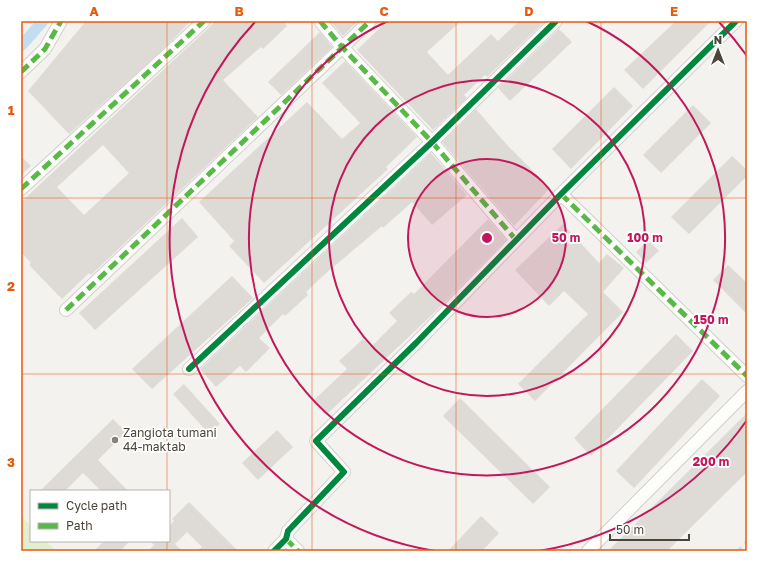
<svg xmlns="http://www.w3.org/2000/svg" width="768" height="572" viewBox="0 0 768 572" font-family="'Golos Text',sans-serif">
	<rect width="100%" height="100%" fill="#f4f2ee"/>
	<path fill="#e1eecf" d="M21,516L31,526V541H46L56,551H21Z"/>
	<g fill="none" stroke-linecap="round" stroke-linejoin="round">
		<path stroke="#c0ddf1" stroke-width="11" d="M21,46L43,21"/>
	</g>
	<g fill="#dedbd6" fill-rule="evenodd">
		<path d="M86,21H191L161,51L69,134L28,91Z"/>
		<path d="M216,21H283L287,26L263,49L261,47L223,80L258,117L91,275L89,273L62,299L29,265L31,263L21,252V202ZM103,145L129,173L84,215L57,187Z"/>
		<path d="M332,21H358L343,36L331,22Z"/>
		<path d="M387,21H461L427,52L448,75L491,34L498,41L519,21H545L487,77L485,75L464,95L467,98L433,130L357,50Z"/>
		<path d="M676,21H711L643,89L624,70Z"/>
		<path d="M559,29L572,42L510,101L498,88Z"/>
		<path d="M320,32L332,47L281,95L268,82Z"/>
		<path d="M345,61L417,137L386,167L388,169L264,283L229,246L234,241L199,202L307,102L342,139L360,123L322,83Z"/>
		<path d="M614,87L633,106L571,169L552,149Z"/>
		<path d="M693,105L711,123L661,173L643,155Z"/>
		<path d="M476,109L507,145L550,188L514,226L442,142Z"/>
		<path d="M431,153L467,195L432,225L412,202L383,228L382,226L325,274L306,292L308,295L285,316L283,314L259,338L270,348L246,372L240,366L216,387L200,369Z"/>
		<path d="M21,156L31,166L21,175Z"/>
		<path d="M732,156L747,170V176L689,234L671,217Z"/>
		<path d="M182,218L198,237L95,330L79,313Z"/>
		<path d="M488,219L506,240L434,313L327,414L314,400L347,369L339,361L363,339L371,347L397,321L389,313L411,292L414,294Z"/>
		<path d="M563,224L599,263L607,254L624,268L603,292L623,312L535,401L518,384L588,314L564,291L549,306L515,270Z"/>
		<path d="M648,240L659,251L646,263L636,252Z"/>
		<path d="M728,265L747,283V314L713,280Z"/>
		<path d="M232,276L253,298L152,389L132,369Z"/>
		<path d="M676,334L693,351L591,456L574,438Z"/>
		<path d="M702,379L720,396L634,488L616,471Z"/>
		<path d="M184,384L220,424L209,434L173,394Z"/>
		<path d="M460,398L550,487L533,504L443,416Z"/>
		<path d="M747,413V472L667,551H608Z"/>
		<path d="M113,419L126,432L98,460L128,491H101L83,473L65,491H40Z"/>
		<path d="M277,430L293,447L258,480L242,463Z"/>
		<path d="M189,502L238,551H197L202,547L187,532L175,544L182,551H148L154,545L150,541H169V526L174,521L172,519Z"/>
		<path d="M481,516L499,533L482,551H448Z"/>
		<path d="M104,541H130L120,551H94Z"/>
	</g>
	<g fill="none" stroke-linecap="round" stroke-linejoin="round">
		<g stroke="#d2d0cb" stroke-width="14">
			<g id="minor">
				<path d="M320,21L342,47L432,142L516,240"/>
				<path d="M21,72L45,49L61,21"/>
				<path d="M21,189L204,21"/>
				<path d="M561,194L747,376"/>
				<path d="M66,310L370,21"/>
				<path d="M189,369L432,142L556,21"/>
				<path d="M286,539L298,551"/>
				<path d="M274,551L286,539L288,531L344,472L316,441L416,343L561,194L736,21"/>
				<path d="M588,551L747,391"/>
			</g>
		</g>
		<use href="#minor" stroke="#fdfdfc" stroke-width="12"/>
		<path stroke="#dbdbda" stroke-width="3" stroke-dasharray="5 5" stroke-linecap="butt" d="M738,551L747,541"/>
		<g stroke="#58b947" stroke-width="5" stroke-dasharray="10 5" stroke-linecap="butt">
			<path d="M320,21L342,47L432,142L516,240"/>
			<path d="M21,72L45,49L61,21"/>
			<path d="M21,189L204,21"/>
			<path d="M561,194L747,376"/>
			<path d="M66,310L370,21"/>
			<path d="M286,539L298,551"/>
		</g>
		<g stroke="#fff" stroke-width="8">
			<g id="cycleway">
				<path d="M189,369L432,142L556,21"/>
				<path d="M274,551L286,539L288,531L344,472L316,441L416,343L561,194L736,21"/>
			</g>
		</g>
		<use href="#cycleway" stroke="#00873e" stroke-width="6"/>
	</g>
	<path fill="none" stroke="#e8590c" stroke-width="1" stroke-opacity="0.55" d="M167,21V491M312,21V551M456,21V551M601,21V551M21,198H747M21,374H747M167,541V551"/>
	<circle cx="487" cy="238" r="79" fill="#c2185b" fill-opacity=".12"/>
	<g fill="none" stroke="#c2185b" stroke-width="2">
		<circle cx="487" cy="238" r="79"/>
		<circle cx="487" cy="238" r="158"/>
		<path d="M586 21A238 238 0 1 1 388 21"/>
		<path d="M747 420A317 317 0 0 1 539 551M435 551A317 317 0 0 1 255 22M719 22A317 317 0 0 1 747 56"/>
	</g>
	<circle fill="#868178" stroke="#fff" stroke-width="1.5" cx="115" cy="440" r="4"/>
	<g text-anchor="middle" stroke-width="3.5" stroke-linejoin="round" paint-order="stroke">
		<g font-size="12" fill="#4b4439" stroke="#fff" text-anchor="start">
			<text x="123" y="437">Zangiota tumani<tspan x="123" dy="14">44-maktab</tspan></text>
		</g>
	</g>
	<circle cx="487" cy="238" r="6" fill="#c2185b" stroke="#fff" stroke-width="2"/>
	<g font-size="12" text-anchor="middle" font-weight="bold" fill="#c2185b" stroke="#fff" stroke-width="3.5" stroke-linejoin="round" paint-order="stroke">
		<text x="566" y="242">50 m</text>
		<text x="645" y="242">100 m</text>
		<text x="711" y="324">150 m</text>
		<text x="711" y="466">200 m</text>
	</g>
	<rect width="768" height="572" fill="none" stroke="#ffffff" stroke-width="44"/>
	<rect x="30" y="490" width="140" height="52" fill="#ffffff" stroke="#b7b4b0"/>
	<rect x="38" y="503" width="20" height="6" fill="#00873e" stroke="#b7b4b0"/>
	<text x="66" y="510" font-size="12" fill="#4b4439">Cycle path</text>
	<rect x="38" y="523" width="20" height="6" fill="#58b947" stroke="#b7b4b0"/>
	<text x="66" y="530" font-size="12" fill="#4b4439">Path</text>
	<g transform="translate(718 50)" stroke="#ffffff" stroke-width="3" paint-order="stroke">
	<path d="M0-3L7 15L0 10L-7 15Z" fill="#4b4439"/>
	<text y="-6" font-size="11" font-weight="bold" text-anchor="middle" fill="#4b4439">N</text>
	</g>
	<path d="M610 534v6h79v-6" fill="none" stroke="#4b4439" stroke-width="2"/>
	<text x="616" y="534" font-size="12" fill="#4b4439" stroke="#ffffff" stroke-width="3" paint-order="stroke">50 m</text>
	<rect x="22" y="22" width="724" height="528" fill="none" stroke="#e8590c" stroke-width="1.5"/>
	<g font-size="13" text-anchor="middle" font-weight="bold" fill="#e8590c">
		<text x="94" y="16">A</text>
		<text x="239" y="16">B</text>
		<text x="384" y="16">C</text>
		<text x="529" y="16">D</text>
		<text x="674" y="16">E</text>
		<text x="11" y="115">1</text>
		<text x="11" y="291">2</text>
		<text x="11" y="467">3</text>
	</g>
</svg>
